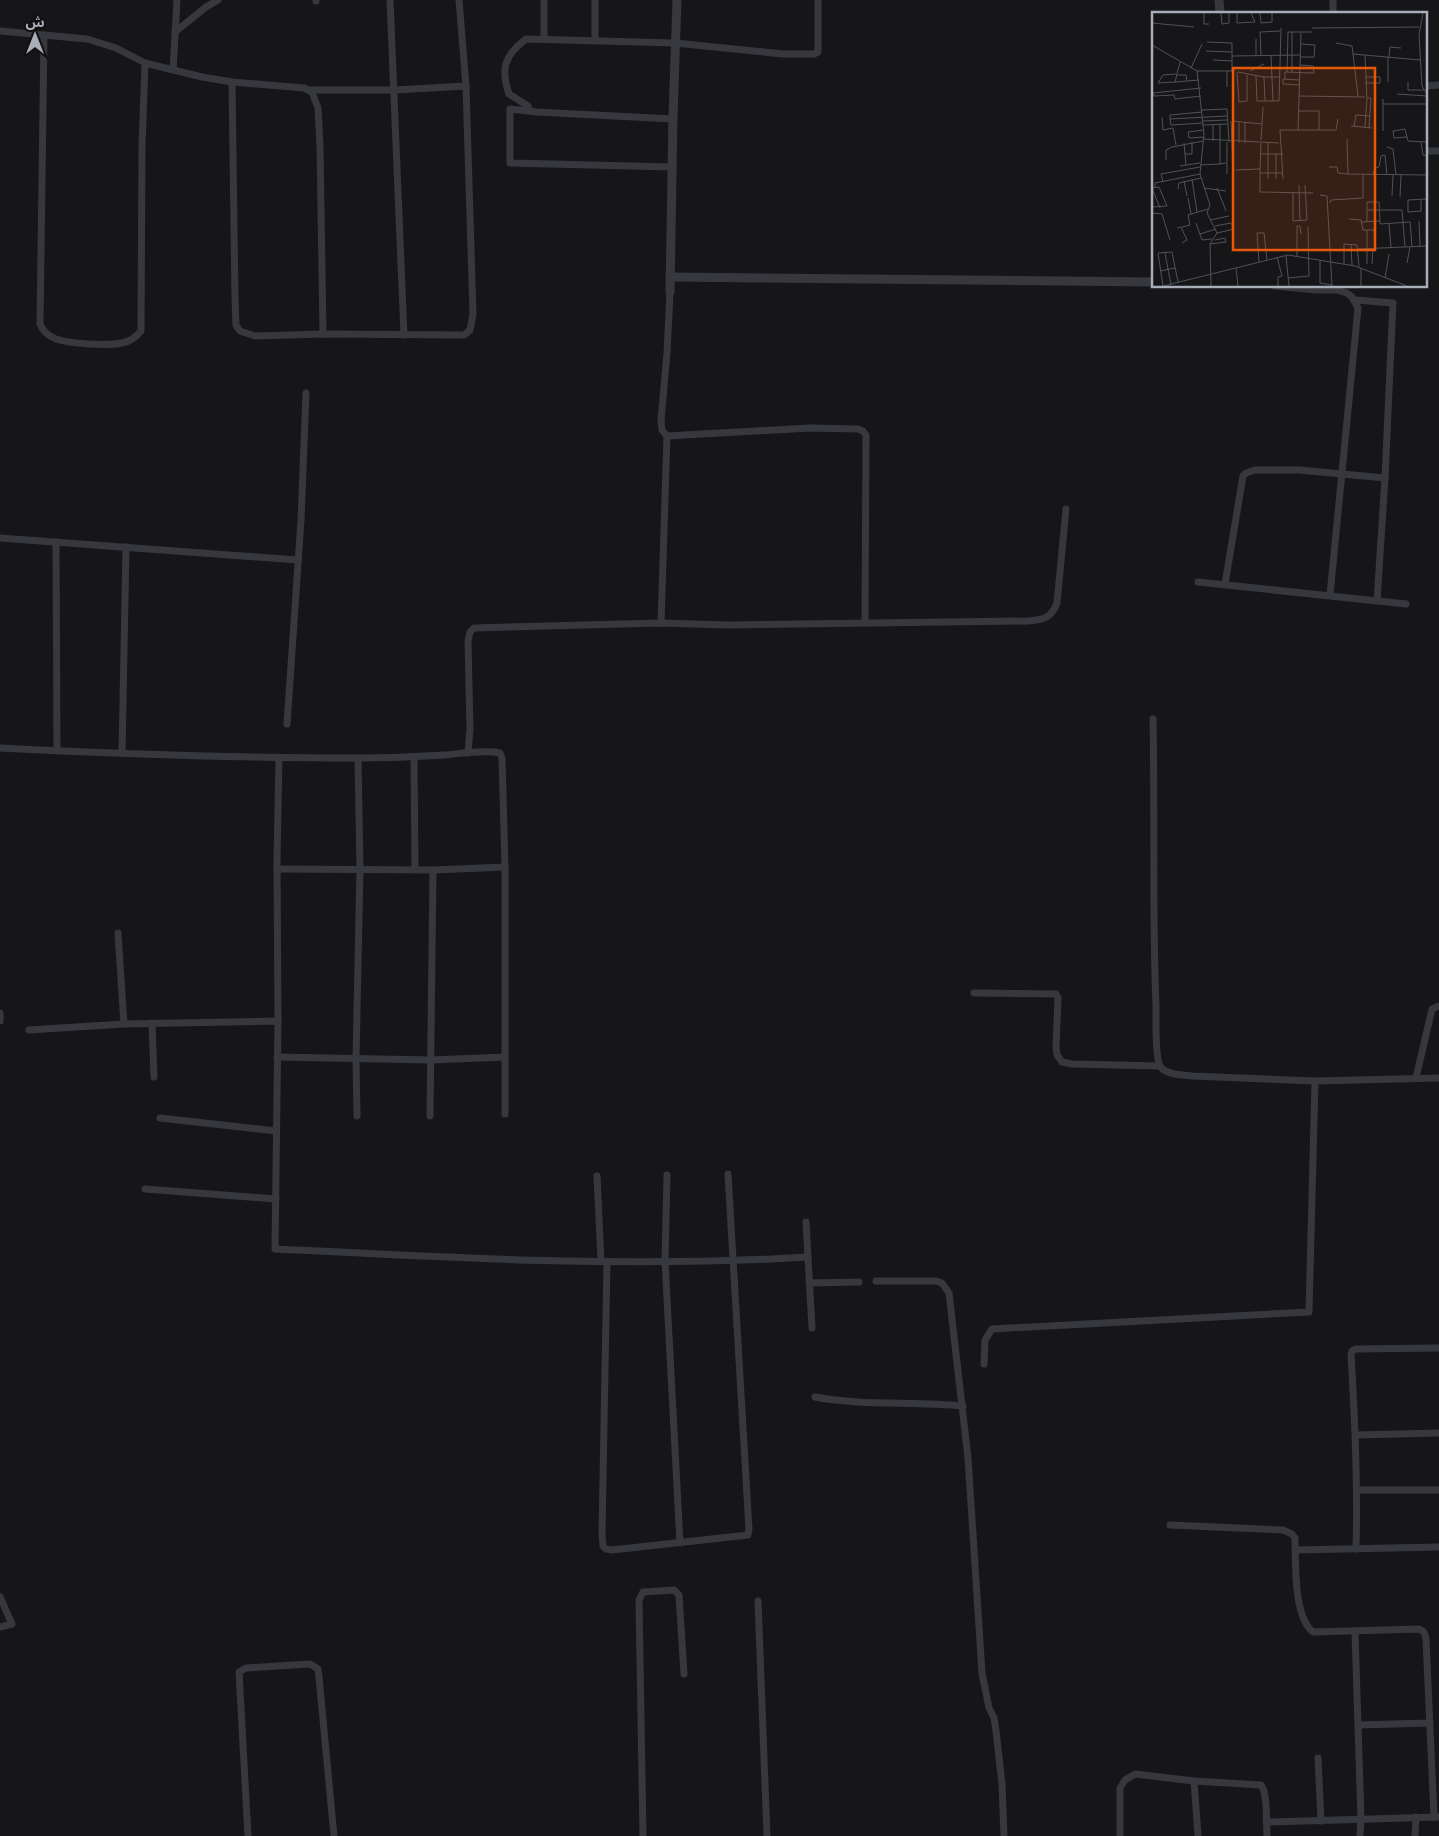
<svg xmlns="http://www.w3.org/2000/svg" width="1439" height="1836" viewBox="0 0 1439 1836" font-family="'Sofia Sans Condensed','Noto Sans Arabic',sans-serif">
	<rect width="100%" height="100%" fill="#161618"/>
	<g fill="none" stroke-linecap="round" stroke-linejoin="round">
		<g stroke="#37383d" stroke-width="7">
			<path d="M390,0L404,335"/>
			<path d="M595,0V41"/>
			<path d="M316,1V0"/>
			<path d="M1333,14V0"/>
			<path d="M0,31L87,39L116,48L145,63L202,77L232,82L304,88L312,92L318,108L320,146L323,334"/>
			<path d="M175,32L206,7L218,0"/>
			<path d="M44,35L40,324C43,332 48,336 56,339C71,344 106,346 122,343C130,342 136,337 141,331L142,146L145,63"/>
			<path d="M544,38V0"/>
			<path d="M173,70L177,0"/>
			<path d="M232,82L235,298L236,325L240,331L255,336L323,334L464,335L470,330L473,314L466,86L459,0"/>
			<path d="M1425,86L1439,85"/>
			<path d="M308,90H395L466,86"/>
			<path d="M530,111L528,106L509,94C500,68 505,55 526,39L675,43L783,54H814L818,52V0"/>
			<path d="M1425,151H1439"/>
			<path d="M672,167L510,163V109L537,112L673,119"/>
			<path d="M1275,286L1316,290H1337L1347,293L1352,297L1358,308L1330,595"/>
			<path d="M1355,300L1393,303L1385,478L1377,601"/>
			<path d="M667,436L810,428L858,429L863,431L866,435L865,623"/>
			<path d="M0,538L298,560"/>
			<path d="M56,542L57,751"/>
			<path d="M1198,582L1406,604"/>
			<path d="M1225,584L1243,476L1246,473L1255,470H1299L1385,478"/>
			<path d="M661,623L667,436L662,430L661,420L667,353L670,292"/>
			<path d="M1153,719C1155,814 1152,910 1156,1005C1156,1018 1155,1057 1160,1066C1165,1075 1183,1075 1192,1076L1315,1081L1439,1078"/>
			<path d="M287,724L301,520L306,393"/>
			<path d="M0,748C119,754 238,758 356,758C386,758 415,757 444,755C459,754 486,749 500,753L502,758L505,867V1114"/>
			<path d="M122,753L126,547"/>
			<path d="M468,753L470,729L468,641L470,632L474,628L661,623L728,625L1027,621C1042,620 1051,619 1057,603L1066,509"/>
			<path d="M414,757L415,869"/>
			<path d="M277,869L433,870L505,867"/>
			<path d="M118,933L124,1024"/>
			<path d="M974,993L1056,994L1058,998L1056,1047L1057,1055L1062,1062L1072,1064L1160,1066"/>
			<path d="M0,1013V1021"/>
			<path d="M278,1021L277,861L279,757"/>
			<path d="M152,1023L154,1077"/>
			<path d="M29,1030L124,1024L278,1021L275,1249C452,1258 631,1268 808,1257"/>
			<path d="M277,1057L431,1060L505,1057"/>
			<path d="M1416,1078L1432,1009L1439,1006"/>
			<path d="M357,1116L356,1059L360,869L358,758"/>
			<path d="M430,1116L433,870"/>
			<path d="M160,1118L276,1131"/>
			<path d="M667,1175L665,1261L680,1543"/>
			<path d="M597,1176L601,1261"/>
			<path d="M145,1189L276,1199"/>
			<path d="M806,1222L812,1328"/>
			<path d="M607,1262L602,1534L603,1546L606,1549L612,1550L748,1535L749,1529L728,1174"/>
			<path d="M876,1281H936L942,1283L949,1293L968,1458L982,1673L989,1708L994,1718L996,1731L1002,1784L1004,1836"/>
			<path d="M809,1283L859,1282"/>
			<path d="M984,1364L985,1340L992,1329L1309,1312L1315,1081"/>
			<path d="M815,1397C863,1406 914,1401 963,1406"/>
			<path d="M1356,1435L1439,1433"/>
			<path d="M1358,1490H1439"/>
			<path d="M1170,1525L1283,1530L1292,1534L1295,1538C1296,1563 1293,1616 1313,1632L1419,1629C1424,1631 1425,1633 1426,1639L1434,1817"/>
			<path d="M1356,1549C1358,1484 1355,1420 1351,1355L1352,1351L1356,1349L1439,1348"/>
			<path d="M1295,1550L1439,1547"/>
			<path d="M0,1597L12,1624L0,1627"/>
			<path d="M758,1601L767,1836"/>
			<path d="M1355,1632L1361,1819L1360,1836"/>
			<path d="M1358,1725L1430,1723"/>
			<path d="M1318,1758L1321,1821"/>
			<path d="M1194,1781L1198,1836"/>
			<path d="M1266,1822L1439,1817"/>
			<path d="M248,1836L239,1672L246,1668L310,1664L318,1669L319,1677L334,1836"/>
			<path d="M643,1836L639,1600L643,1592L674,1590L679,1595L684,1674"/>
			<path d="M1120,1836V1788L1125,1780L1135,1774L1194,1781L1261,1785C1268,1793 1266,1824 1267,1836"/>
			<path d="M1415,1836L1416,1817"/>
		</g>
		<g stroke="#37383d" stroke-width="9">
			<path d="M1219,0L1220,14"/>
			<path d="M670,277L1153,282"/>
			<path d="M670,292L673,117L677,0"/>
		</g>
	</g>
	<g transform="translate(1152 12)">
		<rect width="275" height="275" fill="#161618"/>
		<path fill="none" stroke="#505258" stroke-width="1" d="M52,1V12H57M69,1L70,12L77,11V1M85,1V11L103,10L99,1M108,1L109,11L120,10V1M271,1L267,23L270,74L275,82M0,11L42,15M160,16L267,15M104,27V44M55,30L80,31V44M184,31L200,34L201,42L268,48M0,33L45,59H80V44L148,43M54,39L80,40M201,42L206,84M119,43L121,89M109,44L108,20L128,19M148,45H162L163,33L149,32M237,45L238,35L249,36M61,48L80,49M39,56L50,32M45,59L52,122L48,162L58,193L55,201L65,221L58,232L59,274M75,59V75M98,59L112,52M85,60L87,90L95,89V63M86,60L112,65L113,89M135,60L136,20H160M140,60V20M24,63H34L35,69M104,64L105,89H127L129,16M111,65H127M213,65H228V71H213M133,67V60L162,61L161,54L148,53M23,70L47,68M236,70V45M256,70V78H272M6,71L23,70L28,50M6,71L11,63L24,62M148,73L131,72V67L148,68M1,81L2,84L22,83L23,87L49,84M1,81L49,76M245,82L275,84M147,84L213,85M215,86H219L217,116M231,92H275M50,98L75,97L77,130M147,99H167V118M50,100L18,103V107L75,104M10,105L11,118L21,116L24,133M18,107L19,113L51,111M51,109L75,108M79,109L81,157M80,109L110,112M87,110V131M61,112V129M68,112V152L74,151M51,113L76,112M199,114L220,116M202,114L204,103L218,104M213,115L215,87L213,43M52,118L36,120L37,126L52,125M146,118L149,21M231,119V87M255,125L242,126L241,119L253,117L256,129L275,130M52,127L127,131M195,127L196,162L275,163M109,128L111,95M75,130V162M269,130L271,143L275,144M32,131L34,153M93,131V110M235,135L241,137L244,163M33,142H40V130M108,142H131M14,148V138L20,135L51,129M48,153L68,152M28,154L48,151M177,155H185L186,161L196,162M108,157L109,131M84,158L108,157V180L161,181M108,161H131M221,163L223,156L227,155L229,144L233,143L235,163M40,167L45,200M116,167V131M124,167V142M131,167L128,118H184L186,107M32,169L35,184M11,170L9,162L48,155M147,173L148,209M3,175V171L48,162M0,176L7,175L15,194L0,195M0,176L8,196M52,176L74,179M65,176L74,199M26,177L27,171L49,166M141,181V209L155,208L153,173M168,183L175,184L180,274M240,184L241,163M248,185L249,163M36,186L39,202M269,188V199L256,200V188L275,187M178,191L179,188L211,186V163M215,198H250L253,235M0,201L10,202L18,228M197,207L209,208L211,218H222L223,236M58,208L77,204M267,209L268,234M209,210L228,209M215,210V190H227L228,212L258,210L260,234M44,211L50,228L60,227M237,212L239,235M63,214L79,211L82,217L65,221M30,215L38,213L36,203L56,197M25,216L29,215L35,228L30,231M48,222L64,217M58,232L74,230L73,226L63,228M199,233L200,253M206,237L275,234M13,241L19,273M134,244L137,274M145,244V214H148L149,222M125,245L130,264L126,265V274M168,248V271L180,273M107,250L105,221H112L115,248M255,251L258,235M192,252V232L205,233L207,255M215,252V218M220,252L221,236M84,256L86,274M8,259L23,256M136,266L157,264L156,215M233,266L237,242M11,274L6,241L20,240L26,270M11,274L136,243L203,254L255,274M209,274V256"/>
		<path fill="#e8590c" fill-opacity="0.15" stroke="#e8590c" stroke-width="2.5" d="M81,56H223V238H81Z"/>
		<rect width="275" height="275" fill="none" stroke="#a8adb8" stroke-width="2.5"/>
	</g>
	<g transform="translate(35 35)" stroke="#111113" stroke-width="4" paint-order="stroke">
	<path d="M0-4L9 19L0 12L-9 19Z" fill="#a8adb8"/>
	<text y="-8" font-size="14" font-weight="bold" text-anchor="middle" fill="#a8adb8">ش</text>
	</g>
</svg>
